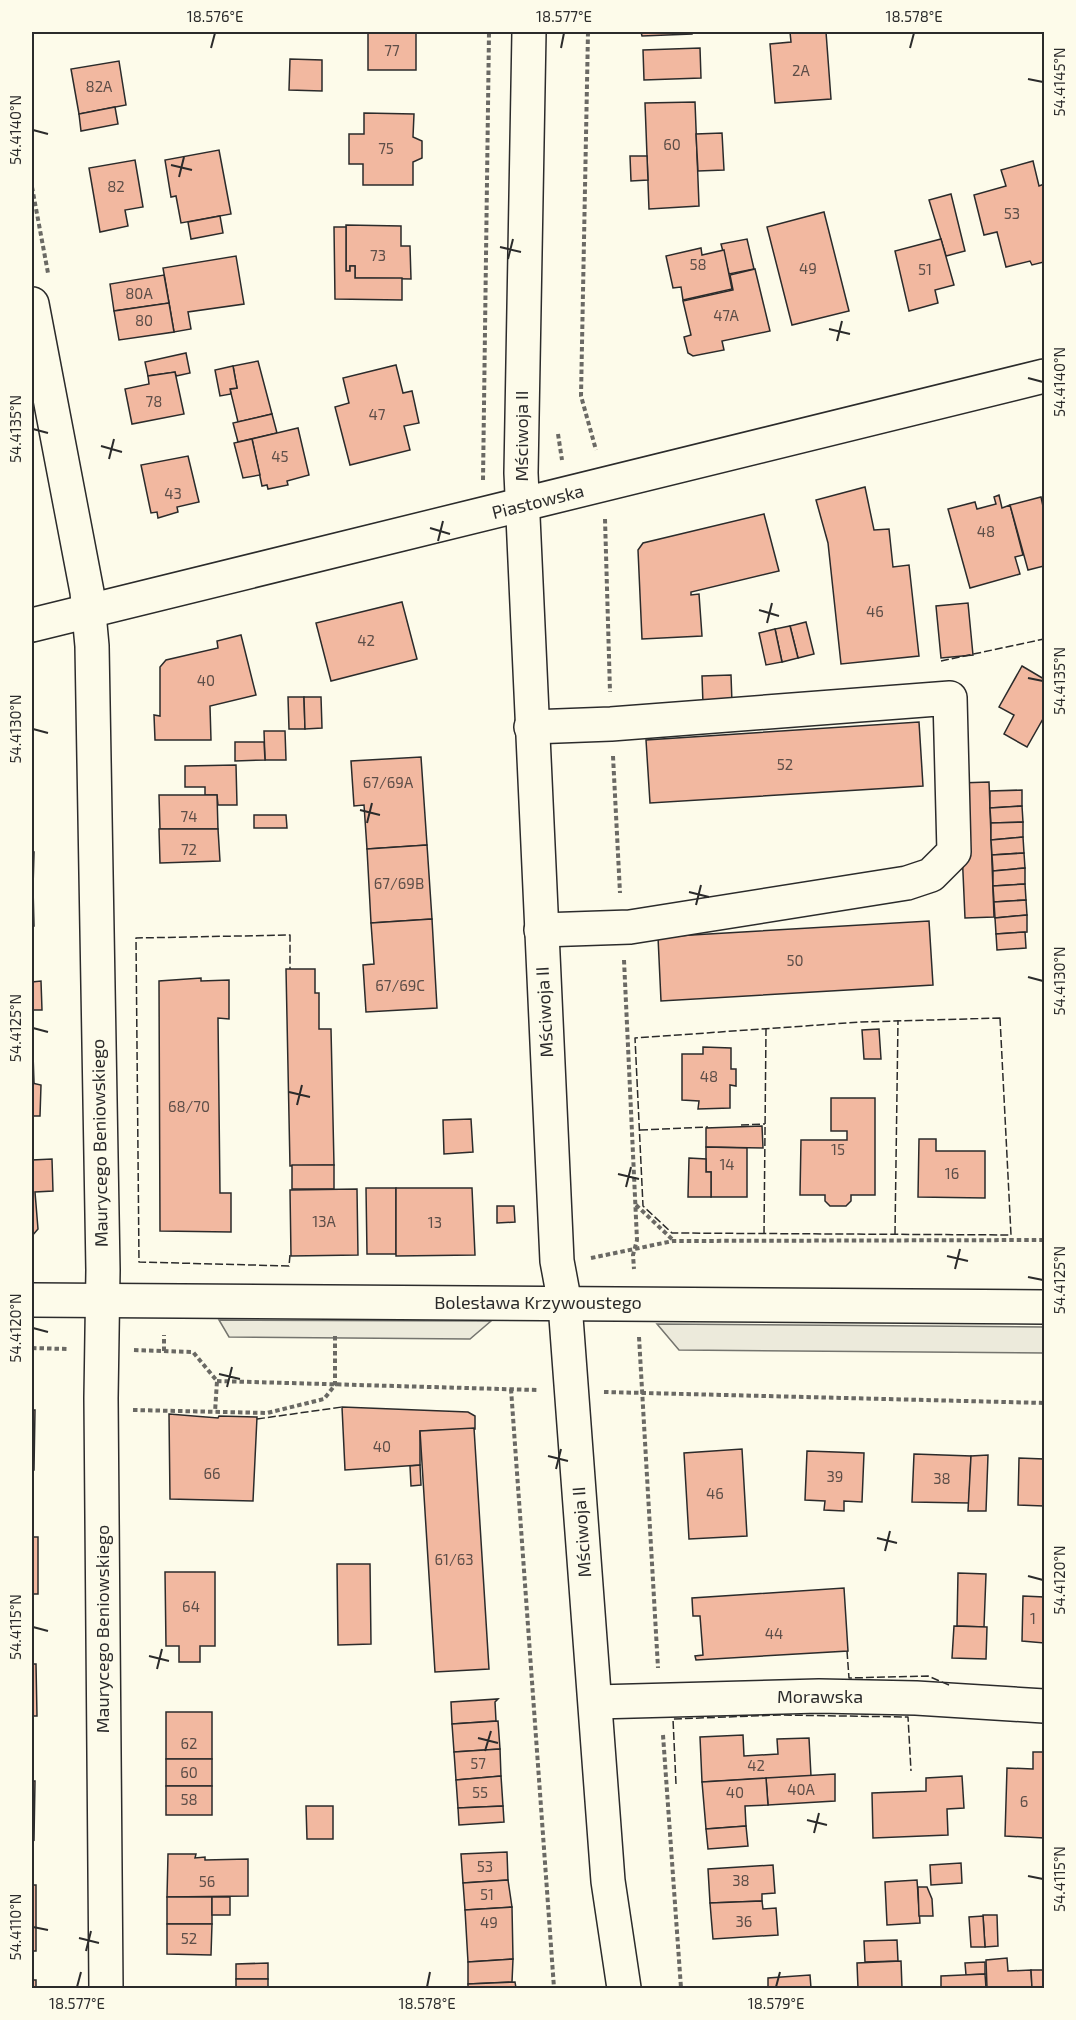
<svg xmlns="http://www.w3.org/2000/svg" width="1076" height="2020" viewBox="0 0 1076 2020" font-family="'Exo 2',sans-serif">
	<rect width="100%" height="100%" fill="#fdfbea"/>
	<g fill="#eceadb" stroke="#74746e" stroke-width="1.5">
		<path d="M219,1320L491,1321L470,1339L229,1337Z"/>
		<path d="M657,1324L1044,1327V1353L679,1350Z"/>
	</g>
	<g fill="#f2b8a0" stroke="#2b2b2b" stroke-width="1.5">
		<rect x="368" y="32" width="48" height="38"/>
		<path d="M641,32H692V34L642,36Z"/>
		<path d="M790,32H826L831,99L775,103L770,44L791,42Z"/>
		<path d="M700,48L701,78L644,80L643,50Z"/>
		<path d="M290,59L322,60V91L289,90Z"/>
		<path d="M119,61L126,105L79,114L71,69Z"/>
		<path d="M695,102L699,206L649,209L645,103Z"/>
		<path d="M115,107L118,124L81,131L79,114Z"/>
		<path d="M364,113L414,114L413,137L422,141V158L413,162V185H363V164H349V134H364Z"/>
		<path d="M722,133L724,170L698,171L696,134Z"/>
		<path d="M219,150L231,214L181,223L176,196L171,197L165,160Z"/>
		<path d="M630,156H647L648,180L631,181Z"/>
		<path d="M135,160L143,207L125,210L128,226L100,232L89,168Z"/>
		<path d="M1033,161L1039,186L1044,184V262L1032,265L1030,261L1006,267L997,232L984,235L974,195L1006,186L1001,170Z"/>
		<path d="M951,194L965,251L946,256L929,200Z"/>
		<path d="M824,212L849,311L792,325L767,227Z"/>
		<path d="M220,216L223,233L191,239L188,222Z"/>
		<path d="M346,225L401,226V246H410L411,279L355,278V266H350V271H346Z"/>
		<path d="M334,227H346V271H350V266H355V278H402V300L335,299Z"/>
		<path d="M747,239L754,269L729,274L721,244Z"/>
		<path d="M941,239L954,285L935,290L938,303L909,311L895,251Z"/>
		<path d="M701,248L702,255L724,250L732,289L683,300L681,287L673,288L666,256Z"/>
		<path d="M236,256L244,304L188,312L191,329L174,332L163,268Z"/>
		<path d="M755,269L770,331L722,341L724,350L693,356L688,353L684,337L691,335L683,301L733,290L730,275Z"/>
		<path d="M164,275L169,303L114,311L110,284Z"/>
		<path d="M169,303L174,332L119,340L114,311Z"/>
		<path d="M186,353L190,373L176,376L175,372L148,376L145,362Z"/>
		<path d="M258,361L272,414L238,422L230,389L237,388L233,366Z"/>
		<path d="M396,365L403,393L412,391L419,423L404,426L410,450L350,465L335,407L349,403L343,378Z"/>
		<path d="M233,366L237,388L230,389L231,394L220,396L215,370Z"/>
		<path d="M175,372L184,414L132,424L125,389L149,384L148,376Z"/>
		<path d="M272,414L277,433L238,442L233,423Z"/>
		<path d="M298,428L309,475L287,481L288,485L268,489L267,485L262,486L252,439Z"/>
		<path d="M252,439L260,475L243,478L234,443Z"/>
		<path d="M188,456L199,502L177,507L178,512L158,518L157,512L151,513L141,465Z"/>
		<path d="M865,487L874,530L889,529L893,567L909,565L919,656L841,664L828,543L816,500Z"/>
		<path d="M999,495L1002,508L1010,505L1023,555L1015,557L1020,574L970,588L948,509L975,502L977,509L996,504L994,497Z"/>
		<path d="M1041,497L1044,511V566L1028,570L1010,505Z"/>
		<path d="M764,514L779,571L691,592V595L699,594L702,636L642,639L638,550L643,543Z"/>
		<path d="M402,602L417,659L331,681L316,623Z"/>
		<path d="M968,603L973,655L941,658L936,606Z"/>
		<path d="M806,622L814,654L798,658L790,626Z"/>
		<path d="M790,626L798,658L782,662L775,629Z"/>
		<path d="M775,629L782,662L766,665L759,633Z"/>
		<path d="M241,635L256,695L210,706L211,740H155L154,715L160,716V667L166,660L218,648L217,641Z"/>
		<path d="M1022,666L1044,679V717L1027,747L1004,734L1014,715L999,707Z"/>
		<path d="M731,675L732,703L703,704L702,676Z"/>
		<path d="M288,697H304L305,729H289Z"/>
		<path d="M304,697H321L322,728L305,729Z"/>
		<path d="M919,722L923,786L650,803L646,740Z"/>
		<path d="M264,731H285L286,760H265Z"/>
		<path d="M235,742H264L265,760L235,761Z"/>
		<path d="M421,757L427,845L367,849L364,805L354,806L351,761Z"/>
		<path d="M236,765L237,805H218L217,795H205V787H185V766Z"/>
		<path d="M989,782L994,917L965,918L959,783Z"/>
		<path d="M1022,790V806L990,808V791Z"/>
		<path d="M159,795H217L218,829H160Z"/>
		<path d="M1022,806L1023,822L991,823L990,808Z"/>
		<path d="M254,815H286L287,828H254Z"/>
		<path d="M1023,822V837L991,840V823Z"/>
		<path d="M159,829H218L220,861L160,863Z"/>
		<path d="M1023,837L1024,853L992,855L991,840Z"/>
		<path d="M427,845L432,919L371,923L367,849Z"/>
		<path d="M32,852H34L33,888H32Z"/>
		<path d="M1024,853L1025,868L993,871L992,855Z"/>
		<path d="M1025,868V884L993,886V871Z"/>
		<path d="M1025,884L1026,900L994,902L993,886Z"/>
		<path d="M32,888H33L34,926H32Z"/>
		<path d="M1026,900L1027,915L995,918L994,902Z"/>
		<path d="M1027,915V932L996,934L995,918Z"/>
		<path d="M432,919L437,1008L366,1012L363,965L374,964L371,923Z"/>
		<path d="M929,921L933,985L661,1001L658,937Z"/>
		<path d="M1025,932L1026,948L997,950L996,934Z"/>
		<path d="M286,969H315V993H319V1029H331L334,1165L290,1166Z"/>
		<path d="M201,978V981L229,980V1019L218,1018L220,1193H231V1232L160,1231L159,981Z"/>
		<path d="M41,981L42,1010H32V1024V982Z"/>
		<path d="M32,1024L34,1083H32Z"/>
		<path d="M879,1029L881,1059H864L862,1030Z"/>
		<path d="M703,1047L731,1048V1069H736V1086L730,1085V1108L698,1109L699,1101L682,1100V1054H703Z"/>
		<path d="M32,1083L41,1085L40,1116H32Z"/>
		<path d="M831,1098H875V1195H851V1201L846,1206H830L825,1201V1195H800L801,1140H847V1131H831Z"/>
		<path d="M471,1119L473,1152L444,1154L443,1120Z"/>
		<path d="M762,1126L763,1148L706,1147V1128Z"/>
		<path d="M919,1139H936V1151H985V1198L918,1197Z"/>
		<path d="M706,1147L747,1148V1197H711V1172H706Z"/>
		<path d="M689,1158L706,1159V1172H711V1197H688Z"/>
		<path d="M52,1159L53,1191L35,1192L38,1229L32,1236V1160Z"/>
		<rect x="292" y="1165" width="42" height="24"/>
		<path d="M366,1188H396V1254H367Z"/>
		<path d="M396,1188H472L475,1255L396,1256Z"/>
		<path d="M357,1189L358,1255L291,1256L290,1190Z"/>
		<path d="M497,1206H514L515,1222L497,1223Z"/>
		<path d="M342,1407L468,1412L475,1416V1429L420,1431V1465L345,1470Z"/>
		<path d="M32,1410H35L34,1470H32Z"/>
		<path d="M169,1414L218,1418L219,1416L257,1417L253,1501L170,1499Z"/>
		<path d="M474,1428L489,1669L435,1672L420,1431Z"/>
		<path d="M742,1449L747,1536L689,1539L684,1453Z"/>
		<path d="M807,1451L864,1453L862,1502L844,1501V1511L824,1510L825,1501L805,1500Z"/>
		<path d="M914,1454L971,1456L969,1503L912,1502Z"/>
		<path d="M988,1455L986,1511H968L971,1456Z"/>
		<path d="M1019,1458L1044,1459V1506L1018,1505Z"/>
		<path d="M420,1465L421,1485L411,1486L410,1466Z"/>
		<rect x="32" y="1537" width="6" height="57"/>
		<path d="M337,1564H370L371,1644L338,1645Z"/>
		<path d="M165,1572H215V1646H200V1662H179V1646H166Z"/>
		<path d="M958,1573L986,1574L984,1627L957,1626Z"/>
		<path d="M844,1588L848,1651L696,1660L695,1656L703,1655L700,1616H693L692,1598Z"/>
		<path d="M1023,1596L1044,1597V1643L1022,1641Z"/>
		<path d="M954,1626L987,1627L986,1659L952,1658Z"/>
		<path d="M32,1664H36L37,1716H32Z"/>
		<path d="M498,1699L495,1702L496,1721L452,1724L451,1702Z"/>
		<rect x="166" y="1712" width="46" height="47"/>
		<path d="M498,1721L500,1749L454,1752L452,1724Z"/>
		<path d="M743,1735L744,1756L778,1754L777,1739L809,1738L811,1776L702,1782L700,1737Z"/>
		<path d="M500,1749L501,1776L456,1780L454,1752Z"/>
		<path d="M1033,1752H1044V1838L1005,1836L1007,1768L1033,1769Z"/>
		<rect x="166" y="1759" width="46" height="27"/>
		<path d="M835,1774V1801L768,1805L766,1778Z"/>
		<path d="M501,1776L503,1806L458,1808L456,1780Z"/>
		<path d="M962,1776L964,1808L947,1809L948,1835L873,1838L872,1793L926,1791V1778Z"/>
		<path d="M766,1778L768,1805L745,1806L746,1826L706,1829L702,1782Z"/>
		<path d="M32,1781H35L34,1840L32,1839Z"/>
		<rect x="166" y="1786" width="46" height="29"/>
		<path d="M306,1806H333V1839H307Z"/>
		<path d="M503,1806L504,1822L459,1825L458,1808Z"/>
		<path d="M746,1826L748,1846L708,1849L706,1829Z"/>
		<path d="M507,1852L508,1880L463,1883L461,1854Z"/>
		<path d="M168,1854H196L195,1858L205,1857V1860L248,1859V1896L167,1897Z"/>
		<path d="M961,1863L962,1883L931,1885L930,1865Z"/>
		<path d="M773,1865L775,1893L762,1894V1901L710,1903L708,1869Z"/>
		<path d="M508,1880L512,1907L465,1910L463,1883Z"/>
		<path d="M917,1880L920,1923L887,1925L885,1882Z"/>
		<rect x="32" y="1885" width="4" height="66"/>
		<path d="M918,1887H927L932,1899L933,1916H919Z"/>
		<rect x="167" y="1897" width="45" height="27"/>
		<rect x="212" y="1897" width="18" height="18"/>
		<path d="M762,1901L763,1909L776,1908L778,1935L713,1939L710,1903Z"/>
		<path d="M512,1907L513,1959L468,1962L465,1910Z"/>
		<path d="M983,1915H997L998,1946L985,1947Z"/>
		<path d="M983,1916L985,1947H971L969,1917Z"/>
		<path d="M167,1924H212L211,1955L167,1954Z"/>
		<path d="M897,1940L898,1961L865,1962L864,1941Z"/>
		<path d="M1007,1958L1008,1971L1031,1970L1032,1988H987L986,1960Z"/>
		<path d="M513,1959L512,1982L468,1984V1962Z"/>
		<path d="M901,1961L902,1988H858L857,1963Z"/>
		<path d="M985,1962V1974L966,1975L965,1963Z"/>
		<path d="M268,1963V1979H236V1964Z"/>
		<path d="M1031,1970H1044V1988H1032Z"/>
		<path d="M985,1974L986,1988H941V1976Z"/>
		<path d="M810,1975L811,1988H768V1978Z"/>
		<rect x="236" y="1979" width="32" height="9"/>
		<rect x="32" y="1980" width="4" height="8"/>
		<path d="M515,1982L516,1988H468V1984Z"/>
	</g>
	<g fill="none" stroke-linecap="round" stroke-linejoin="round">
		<g stroke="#2b2b2b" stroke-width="36">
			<g id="minor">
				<path d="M529,32L521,473L557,1261L565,1304L608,1881L624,1988"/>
				<path d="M32,304L87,592L92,646L103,1270L101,1398L106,1988"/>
				<path d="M32,625L1044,376"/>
				<path d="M531,727L611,724L950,698L954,852L931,875L907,883L630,927L541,930"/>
				<path d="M32,1300L1044,1307"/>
				<path d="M596,1702L819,1696L916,1698L1044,1706"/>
			</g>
		</g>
		<g stroke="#6a6964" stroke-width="4" stroke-dasharray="4.5 3" stroke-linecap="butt">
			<path d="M588,32L581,396L596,450"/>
			<path d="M32,187L48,273"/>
			<path d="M558,434L562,460"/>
			<path d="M483,480L489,32"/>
			<path d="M605,519L610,692"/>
			<path d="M613,756L620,893"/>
			<path d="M624,960L637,1240L633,1255L634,1269"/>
			<path d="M636,1205L673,1240"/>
			<path d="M591,1258L673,1241L1044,1240"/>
			<path d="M639,1337L658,1668"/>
			<path d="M32,1348L67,1349"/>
			<path d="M134,1350L193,1352L217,1381L215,1412"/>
			<path d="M164,1351V1335"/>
			<path d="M217,1381L537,1390"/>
			<path d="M511,1389L554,1988"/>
			<path d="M604,1392L1044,1403"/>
			<path d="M133,1410L267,1413L324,1399L335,1385V1336"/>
			<path d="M663,1735L681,1988"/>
		</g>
		<use href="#minor" stroke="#fdfbea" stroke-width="33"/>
		<g stroke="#2b2b2b" stroke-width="1.5" stroke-dasharray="8 3" stroke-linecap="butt">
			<path d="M941,661L1044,639"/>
			<path d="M1000,1018L1011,1235L672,1233L643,1206L635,1038L861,1022Z"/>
			<path d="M741,1125L765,1124"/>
			<path d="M640,1130L708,1127"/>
			<path d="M764,1234L766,1029"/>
			<path d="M895,1234L898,1020"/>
			<path d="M290,1255L289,1266L139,1262L136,938L290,935V969"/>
			<path d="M257,1419L342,1407"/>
			<path d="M847,1651L849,1678L928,1676L949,1685"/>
			<path d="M676,1784L673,1719L779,1715L908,1717L911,1771"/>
		</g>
	</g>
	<path fill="none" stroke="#2b2b2b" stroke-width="2" d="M211,48L215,33M561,48L564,33M910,48L914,33M1028,79L1043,82M33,130L48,134M171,165L192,170M179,177L184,157M500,247L521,252M508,259L513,239M829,329L850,334M837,341L842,321M1028,378L1043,382M33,429L48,433M101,446L122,452M109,459L114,439M430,528L450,534M438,541L443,521M759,610L779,616M767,623L772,603M1028,678L1043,681M33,729L48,733M360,810L380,815M367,823L372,803M689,892L709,897M696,905L701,885M1028,977L1043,981M33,1028L48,1032M289,1092L310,1097M297,1105L302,1085M618,1174L639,1179M626,1187L631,1167M947,1256L968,1261M955,1269L960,1249M1028,1277L1043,1280M33,1328L48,1332M219,1374L240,1379M227,1387L232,1367M548,1456L568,1461M556,1469L561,1449M877,1538L897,1543M885,1551L890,1531M1028,1576L1043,1580M33,1627L48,1631M149,1656L169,1661M157,1669L162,1649M478,1738L498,1743M485,1751L491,1731M807,1820L827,1825M814,1833L819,1813M1028,1876L1043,1879M33,1927L48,1930M79,1938L99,1943M86,1951L91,1931M77,1987L81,1972M427,1987L430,1972M776,1987L780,1972"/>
	<g text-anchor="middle" stroke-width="4.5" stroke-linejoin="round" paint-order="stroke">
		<g font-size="15" fill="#5d4e48">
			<text x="392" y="56">77</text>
			<text x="801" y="76">2A</text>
			<text x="99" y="92">82A</text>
			<text x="672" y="150">60</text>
			<text x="386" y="154">75</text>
			<text x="116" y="192">82</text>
			<text x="1012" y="219">53</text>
			<text x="378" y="261">73</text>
			<text x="698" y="270">58</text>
			<text x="808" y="274">49</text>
			<text x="925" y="275">51</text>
			<text x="139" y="299">80A</text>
			<text x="726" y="321">47A</text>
			<text x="144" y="326">80</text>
			<text x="154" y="407">78</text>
			<text x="377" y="420">47</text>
			<text x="280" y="462">45</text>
			<text x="173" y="499">43</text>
			<text x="986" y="537">48</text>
			<text x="875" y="617">46</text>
			<text x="366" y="646">42</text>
			<text x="206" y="686">40</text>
			<text x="785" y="770">52</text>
			<text x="388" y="788">67/69A</text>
			<text x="189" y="822">74</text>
			<text x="189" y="855">72</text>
			<text x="399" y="889">67/69B</text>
			<text x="795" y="966">50</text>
			<text x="400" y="991">67/69C</text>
			<text x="709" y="1082">48</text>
			<text x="189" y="1112">68/70</text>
			<text x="838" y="1155">15</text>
			<text x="727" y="1170">14</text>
			<text x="952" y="1179">16</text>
			<text x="324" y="1227">13A</text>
			<text x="435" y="1228">13</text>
			<text x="382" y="1452">40</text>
			<text x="212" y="1479">66</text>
			<text x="835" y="1482">39</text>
			<text x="942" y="1484">38</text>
			<text x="715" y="1499">46</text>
			<text x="454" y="1565">61/63</text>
			<text x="191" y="1612">64</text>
			<text x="1033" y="1624">1</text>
			<text x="774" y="1639">44</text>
			<text x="189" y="1749">62</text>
			<text x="478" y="1769">57</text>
			<text x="756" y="1771">42</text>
			<text x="189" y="1778">60</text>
			<text x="801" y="1795">40A</text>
			<text x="480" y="1798">55</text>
			<text x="735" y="1798">40</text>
			<text x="189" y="1805">58</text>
			<text x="1024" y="1807">6</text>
			<text x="485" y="1872">53</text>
			<text x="741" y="1886">38</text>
			<text x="207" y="1887">56</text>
			<text x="487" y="1900">51</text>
			<text x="744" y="1927">36</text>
			<text x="489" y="1928">49</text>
			<text x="189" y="1944">52</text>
		</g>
		<g font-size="18" fill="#2b2b2b" stroke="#fdfbea">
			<text transform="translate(522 436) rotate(-90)" y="6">Mściwoja II</text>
			<text transform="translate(538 502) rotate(-14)" y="6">Piastowska</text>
			<text transform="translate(545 1012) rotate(-93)" y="6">Mściwoja II</text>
			<text transform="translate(100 1143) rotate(-91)" y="6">Maurycego Beniowskiego</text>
			<text x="538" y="1309">Bolesława Krzywoustego</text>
			<text transform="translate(582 1532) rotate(-94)" y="6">Mściwoja II</text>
			<text transform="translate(103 1629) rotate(-90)" y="6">Maurycego Beniowskiego</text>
			<text x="820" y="1703">Morawska</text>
		</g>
	</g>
	<rect width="1076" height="2020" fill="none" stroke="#fdfbea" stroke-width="66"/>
	<rect x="33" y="33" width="1010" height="1954" fill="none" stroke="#2b2b2b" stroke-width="2"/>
	<g font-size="15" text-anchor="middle" fill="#2b2b2b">
		<text x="215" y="22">18.576°E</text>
		<text x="564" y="22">18.577°E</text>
		<text x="914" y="22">18.578°E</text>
		<text transform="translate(1060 82) rotate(-90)" y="5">54.4145°N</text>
		<text transform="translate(16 130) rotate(-90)" y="5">54.4140°N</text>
		<text transform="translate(1060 382) rotate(-90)" y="5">54.4140°N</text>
		<text transform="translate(16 429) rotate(-90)" y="5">54.4135°N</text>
		<text transform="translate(1060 681) rotate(-90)" y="5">54.4135°N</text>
		<text transform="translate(16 729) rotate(-90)" y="5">54.4130°N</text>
		<text transform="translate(1060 981) rotate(-90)" y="5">54.4130°N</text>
		<text transform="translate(16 1028) rotate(-90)" y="5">54.4125°N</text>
		<text transform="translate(1060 1280) rotate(-90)" y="5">54.4125°N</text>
		<text transform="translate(16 1328) rotate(-90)" y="5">54.4120°N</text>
		<text transform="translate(1060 1580) rotate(-90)" y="5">54.4120°N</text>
		<text transform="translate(16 1627) rotate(-90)" y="5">54.4115°N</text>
		<text transform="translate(1060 1879) rotate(-90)" y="5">54.4115°N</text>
		<text transform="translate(16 1927) rotate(-90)" y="5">54.4110°N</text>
		<text x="77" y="2009">18.577°E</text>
		<text x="427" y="2009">18.578°E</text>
		<text x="776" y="2009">18.579°E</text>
	</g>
</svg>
